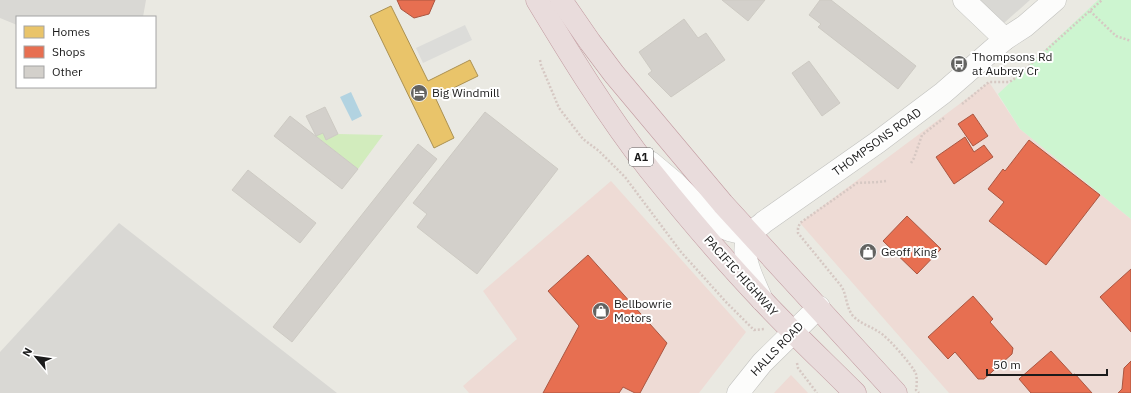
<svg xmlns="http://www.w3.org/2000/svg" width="1131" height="393" viewBox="0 0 1131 393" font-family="'IBM Plex Sans',sans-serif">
	<rect width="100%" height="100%" fill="#eae9e2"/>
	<g fill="#d9d8d4">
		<path d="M0,0H146L143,17H17V25L0,18Z"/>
		<path d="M974,0H1030L1004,23Z"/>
		<path d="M119,223L337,393H0V352Z"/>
	</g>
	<g fill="#eedbd5">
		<path d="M989,82L1020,129L1131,219V393H949L800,223Z"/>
		<path d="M611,181L746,332L699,393H469L463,386L517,339L483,291Z"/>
		<path d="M791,375L808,393H774Z"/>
	</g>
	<path fill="#d2ecbd" d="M323,133L326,140L338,134L383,135L358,169L316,136Z"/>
	<path fill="#cdf5d0" d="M1098,0H1131V219L1020,129L998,94Z"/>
	<path fill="#dcdcd9" d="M465,25L472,40L423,63L416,48Z"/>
	<path fill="#b2d3e1" d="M351,92L362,116L352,121L340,97Z"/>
	<path fill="#e9c46a" stroke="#ab9152" d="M391,6L428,81L470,60L478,76L435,97L454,138L434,148L370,16Z"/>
	<g fill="#e76f51" stroke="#aa5641">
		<path d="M397,0H435L429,14L414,18L401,9Z"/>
		<path d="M973,114L988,136L973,146L958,124Z"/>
		<path d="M965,137L974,152L984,145L993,157L954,184L936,157Z"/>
		<path d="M1029,140L1100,195L1046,265L989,221L1004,202L988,189L1003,169L1005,171Z"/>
		<path d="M907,216L941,249L917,274L883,241Z"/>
		<path d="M588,255L667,343L640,393H635L623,387L619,393H543L579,326L548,291Z"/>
		<path d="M1131,269V332L1100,297Z"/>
		<path d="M973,296L993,319L990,322L1013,348L1012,354L984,379H978L955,352L948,359L928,337Z"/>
		<path d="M1051,351L1073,375L1075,374L1092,393H1031L1019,379Z"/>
		<path d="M1131,361V393H1118L1122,389L1124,368Z"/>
	</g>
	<g fill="#d3d0cb" stroke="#cdcac3">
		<path d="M722,0H765L748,21Z"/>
		<path d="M820,0H831L916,66L898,89L818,27L821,24L809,15Z"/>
		<path d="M684,19L698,38L706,33L725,60L671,97L648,74L652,71L639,52Z"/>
		<path d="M809,61L840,103L822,116L792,73Z"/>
		<path d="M325,107L338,134L326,140L323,133L316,136L306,116Z"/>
		<path d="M485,112L558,169L477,274L417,227L427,214L413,203Z"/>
		<path d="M290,116L358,169L342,189L274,136Z"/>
		<path d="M418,144L437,159L292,342L273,327Z"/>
		<path d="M248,170L316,223L300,243L232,190Z"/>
	</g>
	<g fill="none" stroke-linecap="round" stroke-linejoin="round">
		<g stroke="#c2c2bf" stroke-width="23">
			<g id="minor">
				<path d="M964,0L1005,39"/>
				<path d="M650,162L675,183L714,223C725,230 737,233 750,234"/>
				<path d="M762,300C755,283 737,252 750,235C753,230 760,226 764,222L878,142L943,93L1005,39L1025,26L1055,0"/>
				<path d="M738,393L762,363L819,307"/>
			</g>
		</g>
		<g stroke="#c1999f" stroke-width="23">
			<g id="highway">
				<path d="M537,0C572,58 607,115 649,169C685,214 723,259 763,301C793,333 825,363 855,393"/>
				<path d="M561,0L590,42L614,74L723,204L896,393"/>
			</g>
		</g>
		<g stroke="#d6c8c3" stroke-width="2.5" stroke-dasharray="2 2" stroke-linecap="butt">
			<path d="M1090,11L1116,36L1131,41"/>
			<path d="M540,60L541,65L559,108L583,139L599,151L625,177L681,252L726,302L754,330L765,329"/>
			<path d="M962,104L989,82H1009L1013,80L1102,0"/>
			<path d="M911,163L914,158L922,135L944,118"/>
			<path d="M886,181L879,182L857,183L800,223L798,228V233L842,287C847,297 846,307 853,316C861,324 870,326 879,332C887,336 913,366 916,374C917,379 917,385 916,390L919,393"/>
			<path d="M797,363L798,368L817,393"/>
		</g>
		<use href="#minor" stroke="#fcfcfb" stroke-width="22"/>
		<use href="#highway" stroke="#e9dcdc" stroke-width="22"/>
	</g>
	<defs>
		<g id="bus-disc" transform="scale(0.9)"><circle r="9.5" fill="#636361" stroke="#fff"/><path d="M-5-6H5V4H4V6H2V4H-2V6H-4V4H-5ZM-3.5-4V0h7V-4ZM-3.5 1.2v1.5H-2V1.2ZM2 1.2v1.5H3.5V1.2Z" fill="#fff"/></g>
		<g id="hotel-disc" transform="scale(0.9)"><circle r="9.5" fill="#636361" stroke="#fff"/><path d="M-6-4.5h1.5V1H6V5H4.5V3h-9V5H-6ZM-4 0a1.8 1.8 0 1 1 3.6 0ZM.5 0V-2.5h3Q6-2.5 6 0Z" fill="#fff"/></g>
		<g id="shop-disc" transform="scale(0.9)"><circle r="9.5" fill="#636361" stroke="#fff"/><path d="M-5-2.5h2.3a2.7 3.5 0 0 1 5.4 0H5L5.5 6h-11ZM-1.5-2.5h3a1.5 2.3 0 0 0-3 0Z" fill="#fff"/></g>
	</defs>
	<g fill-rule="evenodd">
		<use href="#bus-disc" x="959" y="64"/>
		<use href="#hotel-disc" x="419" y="93"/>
		<use href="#shop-disc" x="868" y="252"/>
		<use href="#shop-disc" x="601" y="311"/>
	</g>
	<g text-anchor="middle" stroke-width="4" stroke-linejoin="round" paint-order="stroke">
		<rect fill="#fff" stroke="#5f5f5f" stroke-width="1" x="629" y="148" width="24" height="18" rx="3"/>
		<g font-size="11" font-weight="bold" fill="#1b1b1b">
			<text x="641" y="161">A1</text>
		</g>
		<g font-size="12" fill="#1b1b1b" stroke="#fff" text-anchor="start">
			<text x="972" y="61">Thompsons Rd<tspan x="972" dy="14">at Aubrey Cr</tspan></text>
			<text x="432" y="97">Big Windmill</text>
			<text x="881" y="256">Geoff King</text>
			<text x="614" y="308">Bellbowrie<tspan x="614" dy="14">Motors</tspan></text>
		</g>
		<g font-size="12" fill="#1b1b1b" stroke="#fff">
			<text transform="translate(877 142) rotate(-36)" y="4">THOMPSONS ROAD</text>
			<text transform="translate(741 276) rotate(48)" y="4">PACIFIC HIGHWAY</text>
			<text transform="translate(777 349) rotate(-46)" y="4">HALLS ROAD</text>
		</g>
	</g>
	<rect x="16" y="16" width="140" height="72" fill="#ffffff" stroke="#a4a4a4"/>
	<rect x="24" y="26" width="20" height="12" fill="#e9c46a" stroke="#a4a4a4"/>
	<text x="52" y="36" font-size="12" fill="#1b1b1b">Homes</text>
	<rect x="24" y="46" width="20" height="12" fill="#e76f51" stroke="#a4a4a4"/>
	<text x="52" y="56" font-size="12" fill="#1b1b1b">Shops</text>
	<rect x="24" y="66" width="20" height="12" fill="#d3d0cb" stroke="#a4a4a4"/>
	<text x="52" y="76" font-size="12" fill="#1b1b1b">Other</text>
	<g transform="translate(36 357) rotate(299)" stroke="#ffffff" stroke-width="3" paint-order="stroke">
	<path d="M0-3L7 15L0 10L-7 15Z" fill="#1b1b1b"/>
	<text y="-6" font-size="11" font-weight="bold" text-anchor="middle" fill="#1b1b1b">N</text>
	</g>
	<path d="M987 369v6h120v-6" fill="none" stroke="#1b1b1b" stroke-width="2"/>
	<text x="993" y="369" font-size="12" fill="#1b1b1b" stroke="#ffffff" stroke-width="3" paint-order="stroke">50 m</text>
</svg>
